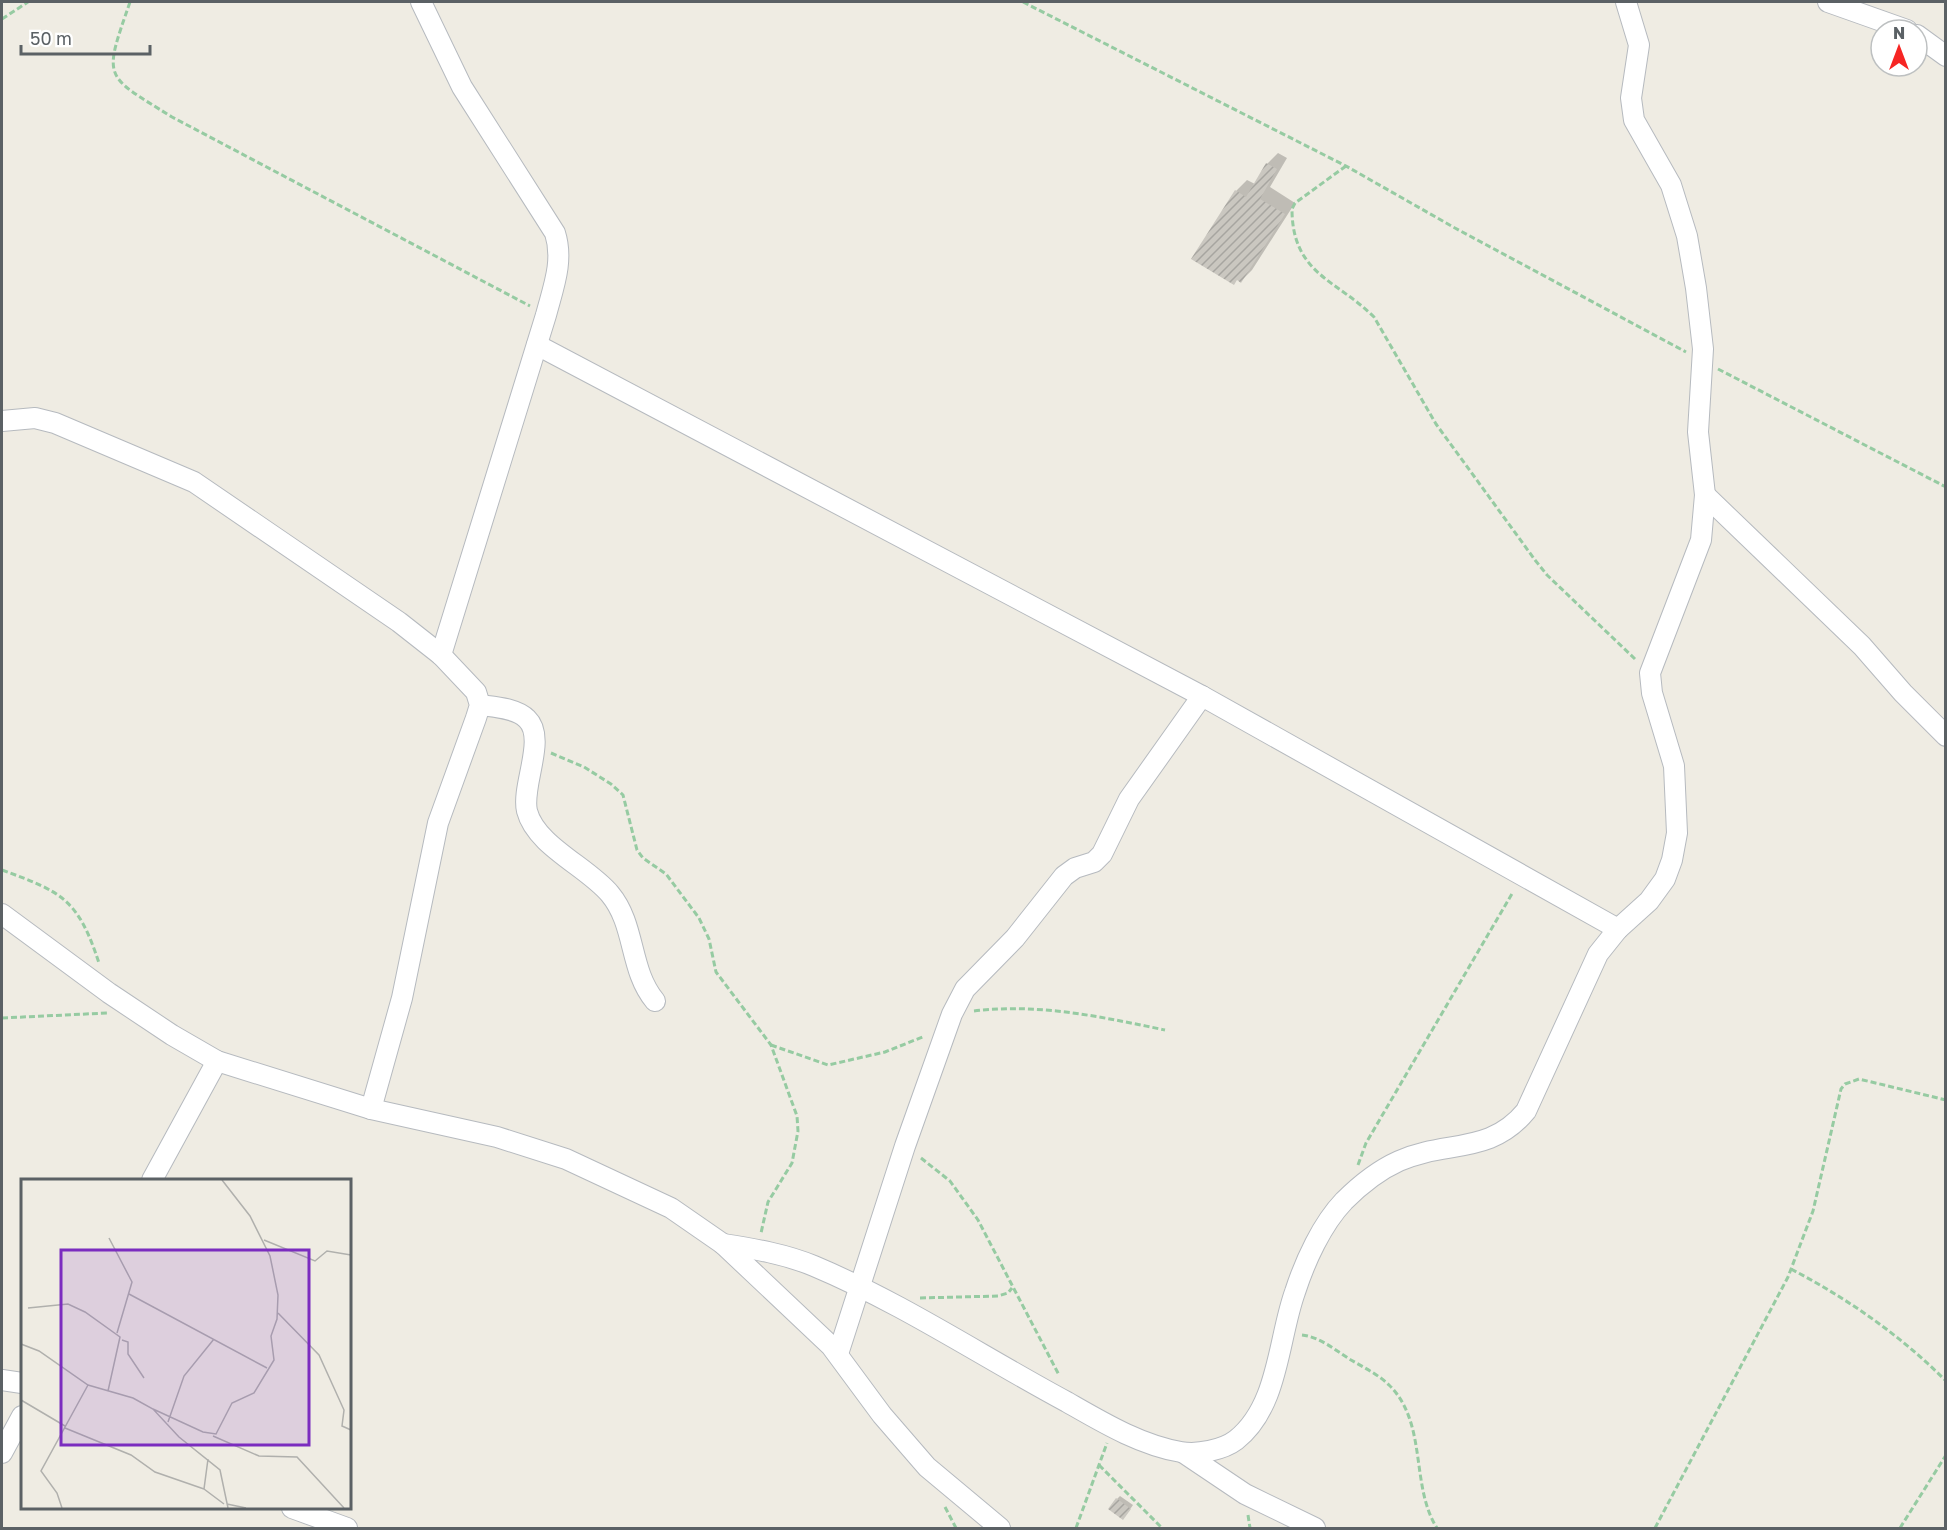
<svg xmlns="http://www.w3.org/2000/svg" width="1947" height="1530" viewBox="0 0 1947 1530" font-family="'Golos Text',sans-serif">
	<defs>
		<pattern id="building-hatch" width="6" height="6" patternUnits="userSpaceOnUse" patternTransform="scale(1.5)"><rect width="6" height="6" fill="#cac7c0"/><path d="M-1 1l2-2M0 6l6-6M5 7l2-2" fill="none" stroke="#a7a5a0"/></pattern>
	</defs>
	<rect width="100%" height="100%" fill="#efece3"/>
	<g fill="#0003">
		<path d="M1278,153L1287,158L1270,187L1295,203L1252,270L1241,281L1193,258L1236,191L1247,180L1255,184L1267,164Z"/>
		<path d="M1120,1496L1133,1505L1126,1515L1117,1499Z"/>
	</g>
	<g fill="url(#building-hatch)">
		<path d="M1266,163L1277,169L1260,199L1285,214L1241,283L1237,280L1234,285L1191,259L1235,190L1246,197Z"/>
		<path d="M1116,1498L1131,1509L1123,1520L1108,1509Z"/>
	</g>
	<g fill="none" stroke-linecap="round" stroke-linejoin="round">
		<g stroke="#b6babf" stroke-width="22">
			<g id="minor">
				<path d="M421,2L462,87L555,233C564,261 553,288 546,315L441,655"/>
				<path d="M1828,2L1907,30"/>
				<path d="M1917,35L1946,56"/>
				<path d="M537,345L1202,696L1618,929"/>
				<path d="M2,421L35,418L55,423L194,482L399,622L441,655L476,692L480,705L476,718L438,823L402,998L371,1109"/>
				<path d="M1705,495L1862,646L1903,693L1946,736"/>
				<path d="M480,705C494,707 517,708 527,719C547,738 521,786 527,811C536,846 588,867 610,894C636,925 629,970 655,1001"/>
				<path d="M2,914L109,993L172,1035L217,1061L371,1109L497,1137L566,1159L671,1208L723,1244L831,1346L882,1415L927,1467L1000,1528"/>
				<path d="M152,1180L217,1061"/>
				<path d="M723,1244C755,1249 785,1254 814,1266C902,1303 983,1357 1067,1402C1102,1422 1140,1445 1181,1452C1197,1455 1223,1450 1236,1440C1279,1406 1278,1339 1295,1292C1305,1261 1322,1224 1344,1201C1360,1185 1379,1170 1399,1161C1446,1140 1490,1155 1526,1111L1598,954L1618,929L1649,901L1665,879L1672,860L1677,833L1674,766L1652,693L1650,673L1701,540L1705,495L1698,432L1703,349L1696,288L1687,236L1671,185L1634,120L1631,98L1639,45L1626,2"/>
				<path d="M838,1354L905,1146L952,1014L965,989L1015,938L1064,876L1075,868L1094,862L1102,854L1129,799L1202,696"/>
				<path d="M2,1380L22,1383"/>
				<path d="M2,1453L22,1416"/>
				<path d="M1184,1453L1245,1494L1315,1528"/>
				<path d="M292,1508L347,1528"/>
			</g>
		</g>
		<g stroke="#96cba2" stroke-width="3" stroke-dasharray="6 3" stroke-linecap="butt">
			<path d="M130,2C103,80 103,74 172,117L530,306"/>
			<path d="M1023,2L1346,166L1455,228L1686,352"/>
			<path d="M2,19L28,2"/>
			<path d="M1346,166L1295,203L1292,209C1292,274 1337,280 1374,317L1436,424L1535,560L1547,575L1635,659"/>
			<path d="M1718,369L1946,487"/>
			<path d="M551,753L584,767L611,784L623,795L637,850L643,858L666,874L699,918L709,939L716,972L771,1045L797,1116L798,1131L792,1163L768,1202L761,1233"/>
			<path d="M2,870C62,892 78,899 99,963"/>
			<path d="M974,1011C1039,1003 1102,1017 1165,1030"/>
			<path d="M2,1018L107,1013"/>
			<path d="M771,1045L828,1065L885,1052L925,1036"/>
			<path d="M921,1158L950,1181L978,1220L1059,1375"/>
			<path d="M1358,1165L1366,1143L1513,892"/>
			<path d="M1791,1269C1848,1299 1900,1335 1946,1381"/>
			<path d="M920,1298L998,1296L1008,1293L1012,1288"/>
			<path d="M1302,1335C1320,1337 1335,1350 1351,1360C1363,1367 1379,1375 1389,1385C1428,1423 1410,1486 1437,1528"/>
			<path d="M1099,1465L1162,1528"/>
			<path d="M945,1507L956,1528"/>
			<path d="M1248,1515L1250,1528"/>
			<path d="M1076,1528L1107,1443"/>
			<path d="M1655,1528L1788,1277L1813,1211L1841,1089L1845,1084L1859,1079L1946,1100"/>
			<path d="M1900,1528L1946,1455"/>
		</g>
		<use href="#minor" stroke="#fff" stroke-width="20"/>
	</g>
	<g transform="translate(21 1179)">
		<rect width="330" height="330" fill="#efece3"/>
		<path fill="none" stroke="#b0b0ad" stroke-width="1.5" d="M88,59L111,103L96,154M243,61L294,82L306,72L330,76M108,115L246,189M7,129L47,125L64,133L99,158L87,212M257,134L298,176L323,231L321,247L330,251M101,161L107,163V175L123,199M0,165L18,172L67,206L112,219L132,230L158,258L199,291L207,329M0,221L44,247M132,230L182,253L195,255L211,224L233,214L253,181L250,157L256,140L257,116L249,77L229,37L201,1M147,243L163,197L193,160M44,249L110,276L134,293L183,310M192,257L238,277L276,278L323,329M187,280L183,310L203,325M206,325L225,329M41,329L36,314L20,292L67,206"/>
		<path fill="#7b2cbf" fill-opacity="0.15" stroke="#7b2cbf" stroke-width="3" d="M40,71H288V266H40Z"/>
		<rect width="330" height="330" fill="none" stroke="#5b6165" stroke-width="3"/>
	</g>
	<rect width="1947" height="1530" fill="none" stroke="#5b6165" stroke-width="6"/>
	<g transform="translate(1899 48)"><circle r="28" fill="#ffffff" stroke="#bdc0c1" stroke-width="1.5"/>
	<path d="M0-4.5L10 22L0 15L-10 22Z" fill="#f62523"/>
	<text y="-9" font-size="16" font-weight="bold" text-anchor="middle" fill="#5b6165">N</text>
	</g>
	<path d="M21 45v9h129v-9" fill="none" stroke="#5b6165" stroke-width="3"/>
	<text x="30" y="45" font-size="18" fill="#5b6165" stroke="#ffffff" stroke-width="4.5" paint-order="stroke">50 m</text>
</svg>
